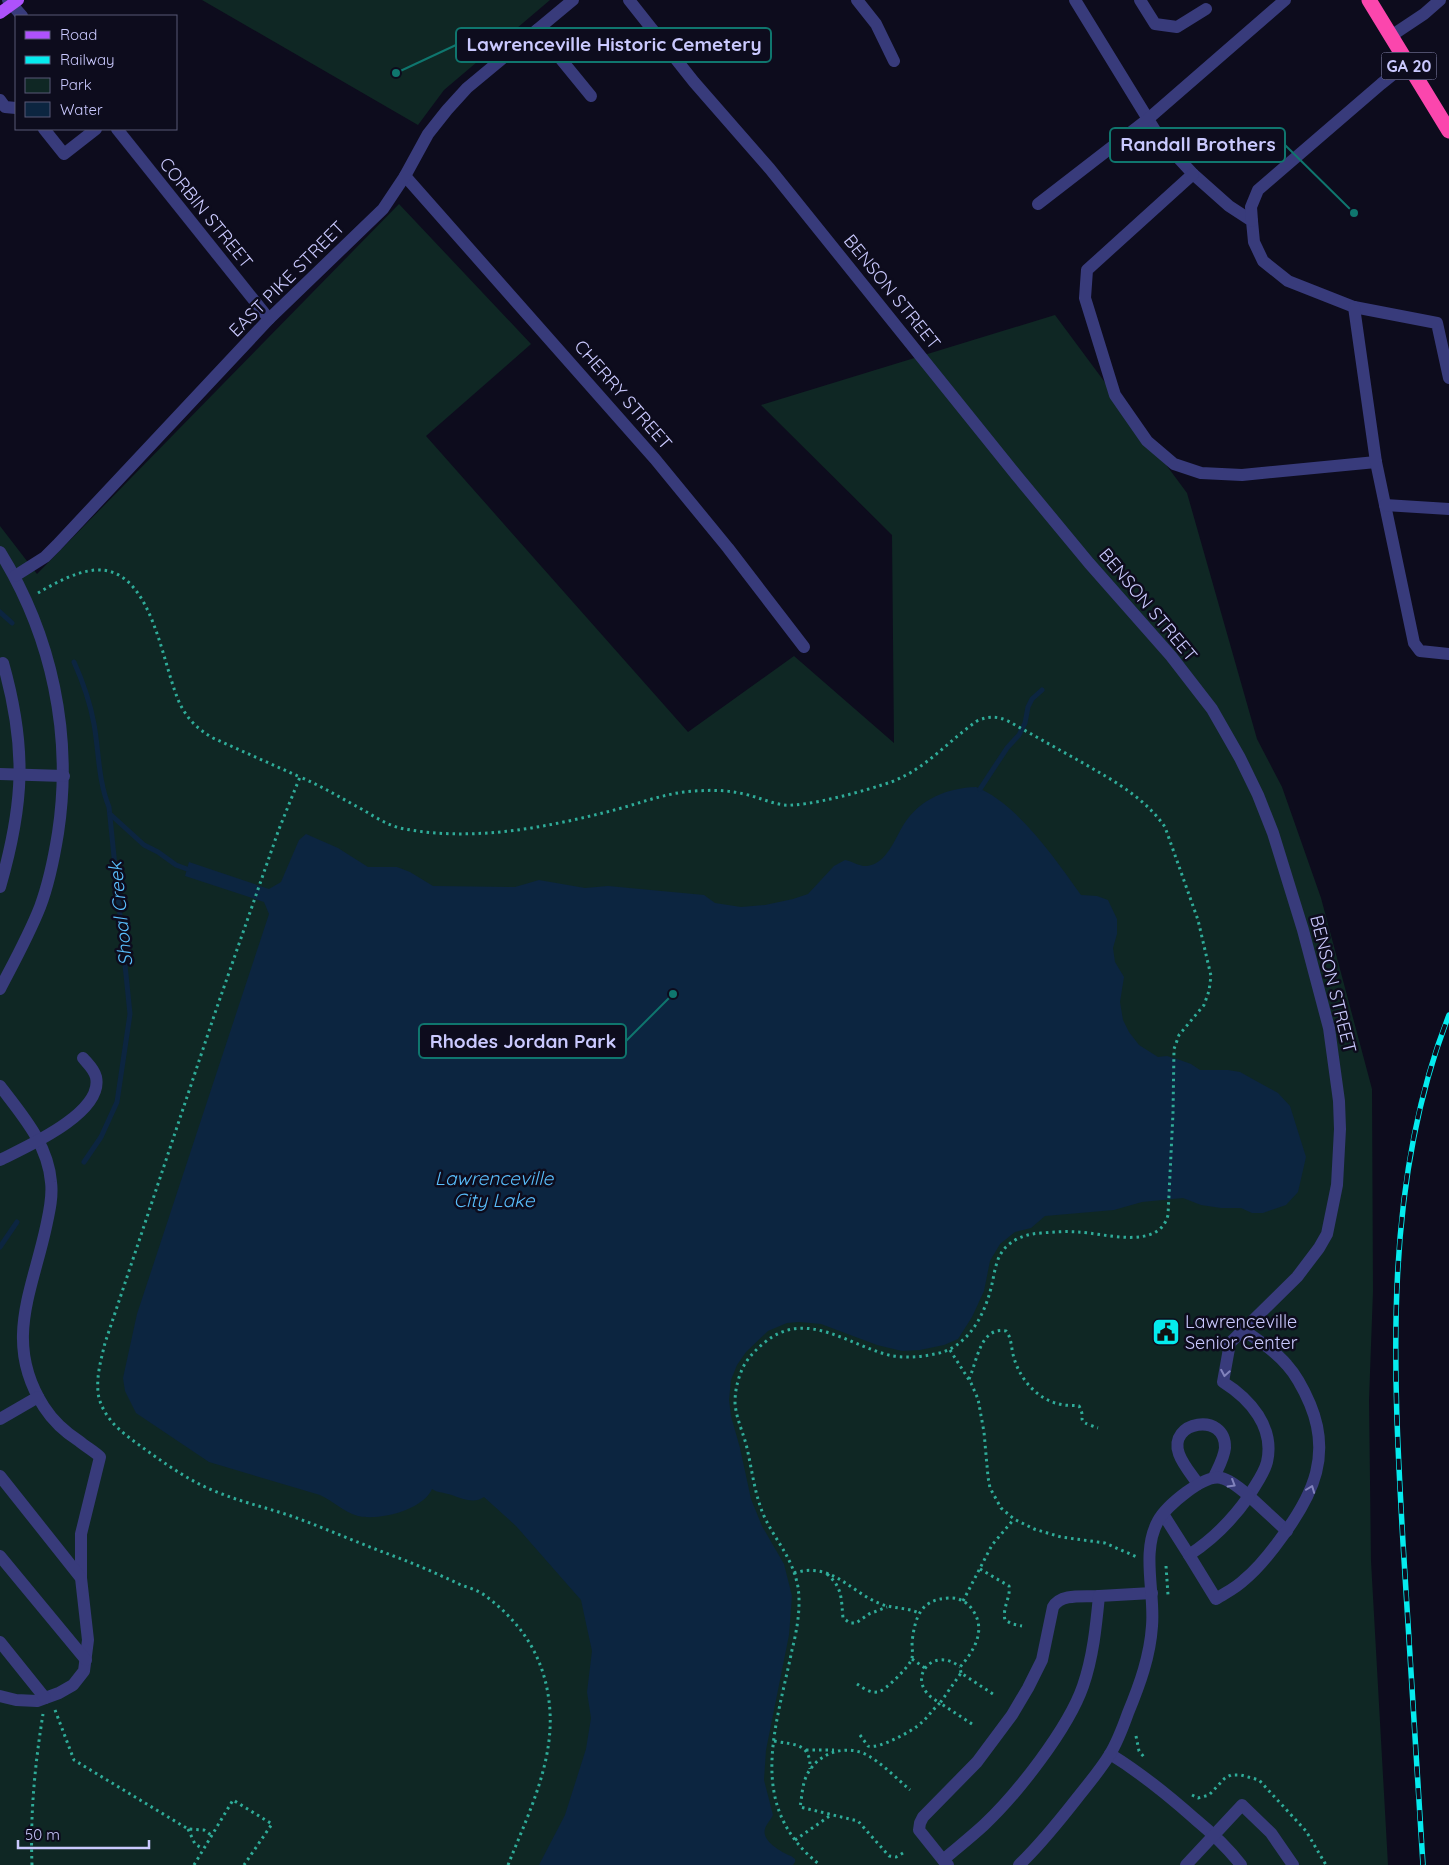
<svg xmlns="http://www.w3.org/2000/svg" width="1449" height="1865" viewBox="0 0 1449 1865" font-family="Quicksand,sans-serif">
	<rect width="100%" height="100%" fill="#0d0c1d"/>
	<g fill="#0f2724">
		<path d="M202,0H550L444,90L418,125Z"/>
		<path d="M399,204L531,344L426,436L688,732L794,656L894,743L892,535L761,405L1055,315L1187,493L1257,739L1282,787L1321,898L1372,1089L1373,1291L1369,1400L1371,1561L1388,1865H0V526L37,574Z"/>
	</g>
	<path fill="#0c2540" d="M976,787C1017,803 1056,860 1081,895L1097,896L1108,900L1117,919V934L1113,948L1115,962L1124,977L1120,1002L1123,1020L1129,1032L1139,1045L1158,1057L1167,1056L1180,1060L1191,1064L1200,1070H1228L1240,1072L1278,1093L1290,1106L1306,1157L1298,1192L1286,1205L1263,1213H1252L1241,1208H1221L1201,1205L1183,1198L1142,1202L1114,1210L1045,1216L1031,1228L1015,1232L1000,1244L990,1261L984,1291L972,1317L958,1339L944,1345L920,1350L902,1351L877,1345L821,1324L799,1322L787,1323L768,1331L746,1352L737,1365L731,1380L729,1400L731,1416L740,1448L751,1499L762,1526L784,1564L792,1596L789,1635L766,1750L764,1780L773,1815C771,1820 766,1824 765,1829C761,1841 783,1853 791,1856L795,1859V1862L793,1865H539L565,1815L586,1749L591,1718L587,1692L592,1651L581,1600L516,1526L484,1497C473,1505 459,1497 448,1494C442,1492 438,1493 432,1489C423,1510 379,1521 358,1516C344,1512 333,1501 320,1495L209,1462L136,1413L125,1391L123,1378L137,1314L269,914L264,902L185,876L189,862L269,889L281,882L299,840L306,834L338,848L368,867H397L410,872L433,886L515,887L539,880L585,888L608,886L704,895L715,903L741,907L765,905L793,899L808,894L834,866L845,860C851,861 861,867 867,866C887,864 895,838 904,824C920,799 947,788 976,787Z"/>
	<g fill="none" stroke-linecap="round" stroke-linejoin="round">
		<g stroke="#0c2540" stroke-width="5">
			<path d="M0,612L12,623"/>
			<path d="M74,662C83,682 90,702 94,724C99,752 98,780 109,807L130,1014L117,1102L101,1137L84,1162"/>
			<path d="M980,789L1007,748L1019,735L1025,723L1028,707L1032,699L1042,690"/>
			<path d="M110,814L144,845L158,852L176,865L187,869"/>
			<path d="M0,1247L17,1222"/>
		</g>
		<g stroke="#2fac99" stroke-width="3" stroke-dasharray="2.5 4" stroke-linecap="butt">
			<path d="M38,593C55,583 75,572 95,570C154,566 162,669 181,706C189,721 199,730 213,738L300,777"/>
			<path d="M950,1350L971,1383L978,1399L984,1432L988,1477L990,1488L1001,1508L1014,1519L1034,1529L1061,1537L1105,1543L1137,1557"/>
			<path d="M969,1379C977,1362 980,1326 1006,1331C1012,1338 1011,1349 1014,1358C1020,1379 1037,1399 1059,1404C1066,1406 1073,1405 1079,1406C1088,1422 1072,1419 1098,1428"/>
			<path d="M1166,1566L1168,1595"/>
			<path d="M980,1569L1009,1586C1011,1597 1002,1608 1005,1620L1012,1624L1022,1626"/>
			<path d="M794,1573C832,1561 851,1593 881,1604C894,1609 906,1607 919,1613"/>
			<path d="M827,1574C843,1588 841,1599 843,1618L850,1623H856L869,1614L887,1607"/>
			<path d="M963,1601L992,1545L1014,1519"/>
			<path d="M912,1659L925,1668"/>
			<path d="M857,1684C863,1688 870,1693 878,1692C885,1691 911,1665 912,1658C913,1653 912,1648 912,1642C915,1618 920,1599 949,1598C959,1597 969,1603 974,1612C986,1632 973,1652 960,1667L961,1673"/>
			<path d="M55,1710L74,1760L188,1829L204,1830L211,1835"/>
			<path d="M972,1724L940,1703L961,1673L993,1694"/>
			<path d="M860,1735L868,1746C877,1750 913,1731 921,1723C928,1717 933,1709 940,1703C935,1700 930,1697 927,1693C910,1673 936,1647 960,1667"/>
			<path d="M1136,1736L1139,1751L1144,1757"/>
			<path d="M774,1741C795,1745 811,1743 810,1769"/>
			<path d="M806,1750H834"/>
			<path d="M1192,1795L1198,1798L1209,1795L1225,1778L1231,1775H1241L1259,1780L1306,1831L1326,1865"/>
			<path d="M188,1829L195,1844L203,1849"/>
			<path d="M795,1840L831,1815"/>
			<path d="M903,1853L896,1857L889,1856L858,1821L800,1807C802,1797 802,1786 806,1777C816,1754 843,1744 865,1754C881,1762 896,1778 910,1790"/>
			<path d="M32,1865C30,1814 35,1764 43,1714"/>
			<path d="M194,1865L233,1800L272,1824L244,1865"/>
			<path d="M508,1865C527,1817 553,1765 550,1712C547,1662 525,1626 487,1597C480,1591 470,1588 461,1585C438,1574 415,1564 391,1555C358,1543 325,1528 291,1516C268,1508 245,1503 222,1494C194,1484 170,1467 146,1450C127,1436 106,1423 99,1398C95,1380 101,1360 105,1343L216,1010L279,829L300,777C319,785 336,795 354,805C370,813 386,826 405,829C475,842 550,827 618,809C640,803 661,795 684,792C704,790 724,789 744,794C758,797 770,803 784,805C808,807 868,790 891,782C926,769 948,741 977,721C988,716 997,716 1008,721C1033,735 1058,749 1083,763C1114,781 1144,797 1165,827L1198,920L1211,976L1209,991L1204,1005L1179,1035L1174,1049L1173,1113L1168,1215C1159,1251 1104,1233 1078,1232C1066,1231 1054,1232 1041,1233C1028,1234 1017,1237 1007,1246C996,1256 995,1271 992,1284C985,1315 968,1348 935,1354C921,1357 907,1358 893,1356C850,1347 806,1307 764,1343C754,1351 745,1361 741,1372C737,1382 735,1392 735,1403C736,1417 742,1430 746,1444C752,1468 754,1493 764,1516C776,1542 792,1556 798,1587C801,1608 797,1630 792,1650C776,1729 745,1806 820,1865"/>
		</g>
		<g stroke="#383b7b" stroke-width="12">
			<path d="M8,0L22,16"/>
			<path d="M629,0L694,82L770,169L1017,476L1089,563L1171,656L1212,709L1240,758L1258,795L1273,833L1303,930L1329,1028L1339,1101L1340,1129L1337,1185L1327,1234L1319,1248L1297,1277L1230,1343L1223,1382C1250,1399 1275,1427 1267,1462C1264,1474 1255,1485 1249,1496L1287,1531"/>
			<path d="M857,0L876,24L894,61"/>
			<path d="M1075,0L1159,137L1193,174L1229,206L1252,221L1254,242L1263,261L1288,281L1354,307L1437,323L1449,378"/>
			<path d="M1140,0L1155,24L1177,27L1206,9"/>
			<path d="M537,30L591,96"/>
			<path d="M1391,36L1424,14L1440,0"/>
			<path d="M0,100L5,107L16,108"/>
			<path d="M44,129L64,154L96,129"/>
			<path d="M117,129L269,319"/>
			<path d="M1193,174L1087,270L1085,298L1115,395L1147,441L1174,464L1201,473L1242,475L1376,462"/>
			<path d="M405,176L655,459L728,548L804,647"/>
			<path d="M1038,204L1148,119L1285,0"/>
			<path d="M1252,221L1251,207L1258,190L1381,84L1407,63"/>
			<path d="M1354,307L1376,462L1414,643L1420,651L1449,654"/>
			<path d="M1385,505L1449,509"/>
			<path d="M0,552C52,636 73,735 58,833C54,858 49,883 40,907C29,935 14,962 0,989"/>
			<path d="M15,576L45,557L57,545L269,319L383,209L405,176L428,134L447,110L467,88L573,0"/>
			<path d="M0,664L3,663C27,748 24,804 0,887"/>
			<path d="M0,774L64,776"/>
			<path d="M0,1086C22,1115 48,1144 51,1182C53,1197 49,1213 46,1227C32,1292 3,1343 44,1407C53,1421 65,1432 79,1441C86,1447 94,1451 100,1457L81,1534V1578"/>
			<path d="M0,1160C26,1147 104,1113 96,1077C94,1069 88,1064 83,1058"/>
			<path d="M0,1419L38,1397"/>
			<path d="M0,1476L81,1578L88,1640L84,1671L73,1685L59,1693L37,1701L16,1700L0,1696"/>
			<path d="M1198,1484C1192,1475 1183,1465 1179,1454C1167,1421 1226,1411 1225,1448C1224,1458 1218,1468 1214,1477"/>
			<path d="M1163,1514L1189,1555"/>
			<path d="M0,1556L86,1660"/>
			<path d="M0,1642L45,1698"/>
			<path d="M1110,1754C1141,1773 1168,1795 1195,1819C1212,1833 1228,1848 1241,1865"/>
			<path d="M943,1860L919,1830L920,1823L923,1817L977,1762L1012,1715L1028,1688L1042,1660L1053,1607C1061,1593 1084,1597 1099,1596"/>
			<path d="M948,1865L943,1860C957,1848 971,1837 984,1825C1017,1794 1068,1729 1083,1686C1093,1657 1096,1627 1099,1596L1152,1593"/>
			<path d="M1019,1865C1041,1844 1060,1820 1078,1797C1089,1783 1101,1769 1110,1754C1118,1741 1123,1727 1128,1713C1140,1684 1150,1656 1152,1626C1155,1592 1141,1552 1158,1521C1166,1506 1204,1474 1221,1478C1231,1480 1242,1490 1249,1496C1233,1519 1212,1540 1189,1555L1216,1599C1225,1593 1236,1588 1244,1580C1260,1567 1272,1551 1284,1534C1314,1493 1331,1454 1310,1404C1304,1390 1297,1376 1287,1365C1275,1351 1258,1340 1242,1329"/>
			<path d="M1186,1865L1242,1805L1271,1833L1293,1865"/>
		</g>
		<path stroke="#ae52fc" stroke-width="12" d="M0,13L18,0"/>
		<path stroke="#fb46ad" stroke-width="15" d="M1369,0L1449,131"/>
		<g stroke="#05ebee" stroke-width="5.5">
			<path id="rail" d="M1423,1865C1416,1758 1410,1650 1403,1543C1393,1367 1383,1182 1449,1015"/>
		</g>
		<use href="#rail" stroke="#0d0c1d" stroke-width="4" stroke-dasharray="11" stroke-linecap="butt"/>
	</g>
	<defs><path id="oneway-chevron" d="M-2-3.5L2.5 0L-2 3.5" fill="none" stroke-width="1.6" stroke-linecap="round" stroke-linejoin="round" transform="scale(1.25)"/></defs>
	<g stroke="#8182bc">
		<use href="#oneway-chevron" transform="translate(1225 1373) rotate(100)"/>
		<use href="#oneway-chevron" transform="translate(1232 1484) rotate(31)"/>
		<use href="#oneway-chevron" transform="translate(1311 1489) rotate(-69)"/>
	</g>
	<defs>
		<g id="civic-square" transform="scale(1.4375)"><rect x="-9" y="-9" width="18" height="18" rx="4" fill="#05ebee" stroke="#0d0c1d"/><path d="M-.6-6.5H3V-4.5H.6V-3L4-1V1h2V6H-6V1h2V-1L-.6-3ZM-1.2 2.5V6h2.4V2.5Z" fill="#111"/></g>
	</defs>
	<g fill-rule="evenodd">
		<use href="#civic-square" x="1166" y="1332"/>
	</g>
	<g text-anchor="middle" stroke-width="5" stroke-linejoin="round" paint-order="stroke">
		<rect fill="#0d0c1d" stroke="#9190ba" stroke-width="1" x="1381.5" y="52.5" width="55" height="27" rx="4"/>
		<g font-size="16" font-weight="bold" fill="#cac9fe">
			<text x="1409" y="72">GA 20</text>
		</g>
		<g font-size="18" fill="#cac9fe" stroke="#0d0c1d">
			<text transform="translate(206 213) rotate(51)" y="6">CORBIN STREET</text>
			<text transform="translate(287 279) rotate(-45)" y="6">EAST PIKE STREET</text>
			<text transform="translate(892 292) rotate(51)" y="6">BENSON STREET</text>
			<text transform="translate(623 395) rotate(49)" y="6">CHERRY STREET</text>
			<text transform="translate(1148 605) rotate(50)" y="6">BENSON STREET</text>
			<text transform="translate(1333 984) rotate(76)" y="6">BENSON STREET</text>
		</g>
		<g font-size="18" fill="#cac9fe" stroke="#0d0c1d" text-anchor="start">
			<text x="1185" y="1328">Lawrenceville<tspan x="1185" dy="21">Senior Center</tspan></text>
		</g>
		<g font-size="19" font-style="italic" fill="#59befc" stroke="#0d0c1d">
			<text transform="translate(120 914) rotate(-96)" y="7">Shoal Creek</text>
			<text x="494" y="1185">Lawrenceville<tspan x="494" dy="22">City Lake</tspan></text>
		</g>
	</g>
	<path fill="none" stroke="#0f766e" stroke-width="2" d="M396 73L456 45M1354 213L1285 145M673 994L626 1041"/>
	<g fill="#0f766e" stroke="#0d0c1d" stroke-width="2">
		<circle cx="396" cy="73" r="5"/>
		<circle cx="1354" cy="213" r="5"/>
		<circle cx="673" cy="994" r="5"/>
	</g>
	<g fill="#0d0c1d" stroke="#0f766e" stroke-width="2">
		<rect x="456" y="28" width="315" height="34" rx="5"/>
		<rect x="1110" y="128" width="175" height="34" rx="5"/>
		<rect x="419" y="1024" width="207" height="34" rx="5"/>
	</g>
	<g font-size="19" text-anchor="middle" font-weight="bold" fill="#cac9fe">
		<text x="614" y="51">Lawrenceville Historic Cemetery</text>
		<text x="1198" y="151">Randall Brothers</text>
		<text x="523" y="1048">Rhodes Jordan Park</text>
	</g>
	<rect x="15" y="15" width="162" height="115" fill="#0d0c1d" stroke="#595877"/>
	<rect x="25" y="31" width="25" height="8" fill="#ae52fc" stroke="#595877"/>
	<text x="60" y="40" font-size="15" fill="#cac9fe">Road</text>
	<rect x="25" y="56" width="25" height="8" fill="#05ebee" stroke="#595877"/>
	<text x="60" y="65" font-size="15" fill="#cac9fe">Railway</text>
	<rect x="25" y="78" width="25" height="15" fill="#0f2724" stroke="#595877"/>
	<text x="60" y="90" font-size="15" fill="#cac9fe">Park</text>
	<rect x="25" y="102" width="25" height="15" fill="#0c2540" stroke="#595877"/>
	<text x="60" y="115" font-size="15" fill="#cac9fe">Water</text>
	<path d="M18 1840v8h131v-8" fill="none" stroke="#cac9fe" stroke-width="2.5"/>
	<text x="25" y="1840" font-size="15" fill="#cac9fe" stroke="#0d0c1d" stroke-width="4" paint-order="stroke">50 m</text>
</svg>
